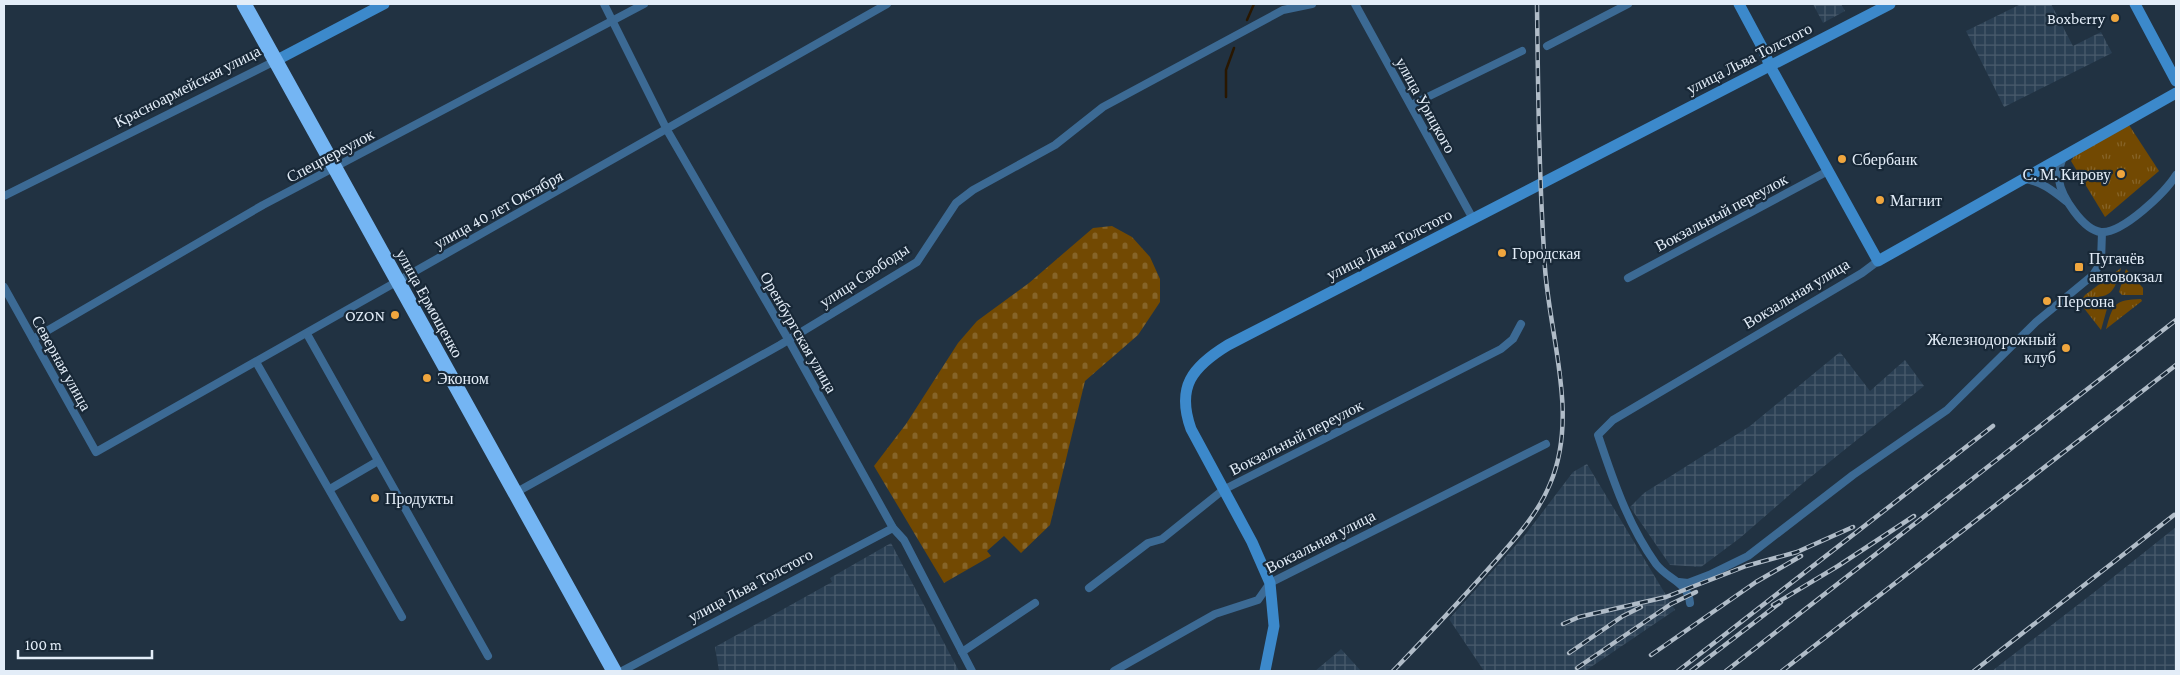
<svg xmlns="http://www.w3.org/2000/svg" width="2180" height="675" viewBox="0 0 2180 675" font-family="'Crimson Pro',serif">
	<defs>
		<pattern id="industrial-grid" width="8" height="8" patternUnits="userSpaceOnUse" patternTransform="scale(1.25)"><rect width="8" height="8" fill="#2a3f53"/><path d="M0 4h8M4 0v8" fill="none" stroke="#495b6c"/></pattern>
		<pattern id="grass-tufts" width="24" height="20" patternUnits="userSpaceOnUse" patternTransform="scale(1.25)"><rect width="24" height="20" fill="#724902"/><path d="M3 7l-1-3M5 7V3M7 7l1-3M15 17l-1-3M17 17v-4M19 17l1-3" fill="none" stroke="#866428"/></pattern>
		<pattern id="cemetery-stones" width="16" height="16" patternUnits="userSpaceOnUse" patternTransform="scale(1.25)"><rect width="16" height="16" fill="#724902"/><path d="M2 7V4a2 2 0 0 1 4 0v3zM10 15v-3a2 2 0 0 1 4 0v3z" fill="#866428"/></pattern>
	</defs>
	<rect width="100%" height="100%" fill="#213242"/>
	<g fill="url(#industrial-grid)">
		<path d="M1813,4H1841L1845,11L1823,23Z"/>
		<path d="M2021,4H2051L2073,46L2101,32L2112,53L2004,107L1966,31Z"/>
		<path d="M1840,352L1870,391L1905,360L1924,386L1802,484L1740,538L1701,567L1670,565L1630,507L1644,493L1750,426Z"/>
		<path d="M1587,464L1675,610L1585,671H1484L1449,619L1525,535L1573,472Z"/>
		<path d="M2176,527V671H1992L2097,590Z"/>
		<path d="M891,543L959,671H719L715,647L832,582L830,578Z"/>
		<path d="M1341,649L1361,671H1315L1339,651Z"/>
	</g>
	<g fill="url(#grass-tufts)">
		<path d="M2129,125L2159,171L2105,217L2071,161L2075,155Z"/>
		<path d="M2121,268C2113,295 2112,297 2083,298L2085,295Z"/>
		<path d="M2126,269L2143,288V295H2122L2119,292Z"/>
		<path d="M2141,299L2142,301L2106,329C2113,304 2114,300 2141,299Z"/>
		<path d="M2106,302L2108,305L2101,330L2083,307L2082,303Z"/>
	</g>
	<path fill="url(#cemetery-stones)" d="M1112,226L1132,237L1150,257L1160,279V302L1138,335L1085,381L1050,525L1021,553L1004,536L987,551L991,556L944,583L874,466L906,424L958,343L977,321L1029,283L1093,228Z"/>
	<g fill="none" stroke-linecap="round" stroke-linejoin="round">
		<g stroke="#291700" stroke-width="2.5">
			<path d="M1247,20L1254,4"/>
			<path d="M1226,97V70L1234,48"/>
		</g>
		<g stroke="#3c6a94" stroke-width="8">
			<path d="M604,4L667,130L788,339L893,528L904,540L972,671"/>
			<path d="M1355,4L1473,219"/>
			<path d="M1547,46L1628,4"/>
			<path d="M1411,105L1522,51"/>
			<path d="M2063,157C2060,165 2058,171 2059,180C2061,196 2083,230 2101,232C2122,234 2166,192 2176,175"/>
			<path d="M2025,179C2042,182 2052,190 2066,201"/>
			<path d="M4,196L275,61"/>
			<path d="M1628,278L1828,171"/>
			<path d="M4,287L96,452L887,4"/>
			<path d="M307,334L488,656"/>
			<path d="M33,339L263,205L644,4"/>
			<path d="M256,362L402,617"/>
			<path d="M330,489L378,461"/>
			<path d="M515,493L780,345L917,262L956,203L973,190L1055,145L1103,107L1283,10L1312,4"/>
			<path d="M1679,582L1688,583L1709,575L1748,556L1853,475L1947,410L2036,322L2093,275L2101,262L2102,232"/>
			<path d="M1089,588L1148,543L1162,539L1223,490L1501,349L1513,339L1521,324"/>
			<path d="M1690,603C1688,582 1667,579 1656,564C1628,525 1613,480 1598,435L1613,420L1862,273L1878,261"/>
			<path d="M962,652L1035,603"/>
			<path d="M622,671L893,528"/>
			<path d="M1114,671L1215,614L1258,600L1270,583L1546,444"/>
		</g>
		<g stroke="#3c89cb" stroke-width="11">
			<path d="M1739,4L1762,47L1770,66L1878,261L2176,93"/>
			<path d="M2135,4L2176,81"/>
			<path d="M275,61L384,4"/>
			<path d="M1265,671L1274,626L1270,583L1252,542L1191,429C1176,387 1192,367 1228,345L1890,4"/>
		</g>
		<path stroke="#74b5f3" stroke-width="15" d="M244,4L614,671"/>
		<g stroke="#b0bcc8" stroke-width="4.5">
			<g id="rail">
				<path d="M1773,605L1838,566L1914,516"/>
				<path d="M1563,624L1579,617L1666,597L1746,566L1797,552L1853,527"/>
				<path d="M1569,653L1623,616L1641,607"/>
				<path d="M1651,655L1756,582L1801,556"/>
				<path d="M1577,668L1671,604L1696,592"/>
				<path d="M1393,671C1426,637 1459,602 1491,566C1513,541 1537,516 1550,484C1579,416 1550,339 1545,268C1539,180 1538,92 1537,4"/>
				<path d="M1678,671L1993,426"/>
				<path d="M1691,671L1781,602"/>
				<path d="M1726,671L2176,320"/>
				<path d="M1782,671L2176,365"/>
				<path d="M1974,671L2174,515"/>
			</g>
		</g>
		<use href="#rail" stroke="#182837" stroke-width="2.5" stroke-dasharray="8" stroke-linecap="butt"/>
	</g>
	<g fill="#f0a63e" stroke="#182837" stroke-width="2">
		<circle cx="2115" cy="18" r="5"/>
		<circle cx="1842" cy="159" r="5"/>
		<circle cx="2121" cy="174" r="5"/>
		<circle cx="1880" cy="200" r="5"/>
		<circle cx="1502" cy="253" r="5"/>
		<rect x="2074" y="262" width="10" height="10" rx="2.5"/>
		<circle cx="2047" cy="301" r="5"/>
		<circle cx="395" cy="315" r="5"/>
		<circle cx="2066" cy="348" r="5"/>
		<circle cx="427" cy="378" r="5"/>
		<circle cx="375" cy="498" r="5"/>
	</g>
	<g text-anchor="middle" stroke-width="4.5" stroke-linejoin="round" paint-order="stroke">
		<g font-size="16" fill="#e3edf8" stroke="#182837" text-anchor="start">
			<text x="2105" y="24" text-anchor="end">Boxberry</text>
			<text x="1852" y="165">Сбербанк</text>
			<text x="2111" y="180" text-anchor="end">С. М. Кирову</text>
			<text x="1890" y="206">Магнит</text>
			<text x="1512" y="259">Городская</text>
			<text x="2089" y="264">Пугачёв<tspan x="2089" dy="18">автовокзал</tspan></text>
			<text x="2057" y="307">Персона</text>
			<text x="385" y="321" text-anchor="end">OZON</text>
			<text x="2056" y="345" text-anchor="end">Железнодорожный<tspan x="2056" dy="18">клуб</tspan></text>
			<text x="437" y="384">Эконом</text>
			<text x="385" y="504">Продукты</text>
		</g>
		<g font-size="16" fill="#e3edf8" stroke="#182837">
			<text transform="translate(1749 58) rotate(-27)" y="6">улица Льва Толстого</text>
			<text transform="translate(187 86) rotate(-27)" y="6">Красноармейская улица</text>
			<text transform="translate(1426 105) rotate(61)" y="6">улица Урицкого</text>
			<text transform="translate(330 155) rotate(-28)" y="6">Спецпереулок</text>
			<text transform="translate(498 209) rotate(-29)" y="6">улица 40 лет Октября</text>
			<text transform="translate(1721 212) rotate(-28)" y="6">Вокзальный переулок</text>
			<text transform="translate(1389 244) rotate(-27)" y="6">улица Льва Толстого</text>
			<text transform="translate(864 275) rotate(-33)" y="6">улица Свободы</text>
			<text transform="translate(1796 293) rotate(-31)" y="6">Вокзальная улица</text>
			<text transform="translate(430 303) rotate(61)" y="6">улица Ермощенко</text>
			<text transform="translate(799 332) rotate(60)" y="6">Оренбургская улица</text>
			<text transform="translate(62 363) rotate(61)" y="6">Северная улица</text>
			<text transform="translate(1296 437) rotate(-27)" y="6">Вокзальный переулок</text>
			<text transform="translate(1320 541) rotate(-27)" y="6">Вокзальная улица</text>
			<text transform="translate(750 585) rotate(-28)" y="6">улица Льва Толстого</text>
		</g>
	</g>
	<rect width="2180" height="675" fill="none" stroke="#e3edf8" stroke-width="10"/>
	<path d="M18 650v8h134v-8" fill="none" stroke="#e3edf8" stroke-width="2.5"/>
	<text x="25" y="650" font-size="15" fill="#e3edf8" stroke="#182837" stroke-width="4" paint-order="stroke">100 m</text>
</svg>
